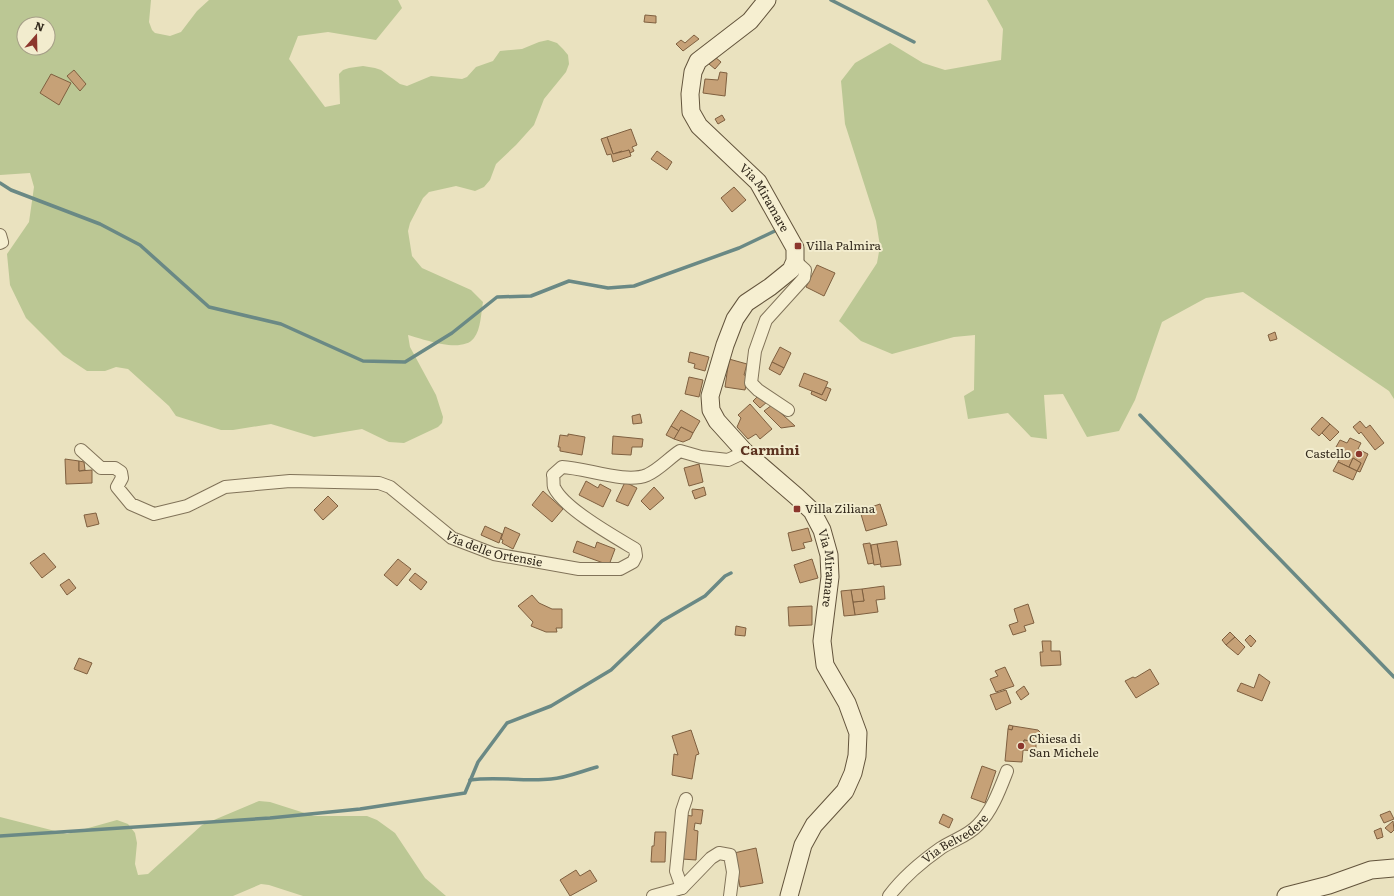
<svg xmlns="http://www.w3.org/2000/svg" width="1394" height="896" viewBox="0 0 1394 896" font-family="Literata,serif">
	<rect width="100%" height="100%" fill="#eae2bf"/>
	<g fill="#bbc794" fill-rule="evenodd">
		<path d="M0,0H151L149,22L152,30L155,33L170,36L181,32L197,11L209,0H398L402,8L376,40L328,32L298,36L289,59L325,107L340,104L339,74L343,70L349,68L363,66L375,68L381,70L400,84L407,86L431,76L462,79L467,77L476,67L493,61L500,51L522,49L539,42L548,40L557,43L563,49L568,55L569,64L566,72L544,99L534,125L516,145L496,164L490,180L484,187L475,191L456,186L429,192L423,198L410,223L408,231L412,256L422,268L471,290L483,302C481,313 481,329 474,338C462,354 423,339 408,335L410,347L436,395L443,417L442,423L438,427L404,443L389,442L362,429L314,437L271,424L233,430H221L176,416L169,406L128,369L116,367L105,371H87L63,355L26,318L10,285L7,254L29,222L34,187L30,173L0,175ZM24,24H48V48H24Z"/>
		<path d="M987,0H1394V399L1389,391L1243,292L1206,298L1162,322L1135,400L1119,431L1087,437L1063,394L1044,395L1047,439L1031,437L1008,413L968,419L964,396L974,390L975,335L954,337L892,354L861,341L839,321L877,263L880,246L876,221L845,124L841,81L855,63L890,43L923,63L945,70L1001,60L1003,29Z"/>
		<path d="M259,801L270,802L314,816H367L377,820L395,833L425,878L446,896H303L269,885L261,884L233,896H0V817L67,834L117,820L128,824L135,833L137,843L135,864L138,875L148,874L202,825Z"/>
	</g>
	<g fill="none" stroke-linecap="round" stroke-linejoin="round">
		<g stroke="#6a8985" stroke-width="3.5">
			<path d="M831,0L914,42"/>
			<path d="M0,183L11,190L100,224L140,245L209,307L281,324L363,361L405,362L452,333L497,297L531,296L569,281L608,288L634,286L739,248L779,229"/>
			<path d="M1140,415L1394,677"/>
			<path d="M470,780C497,776 524,782 551,779C566,778 582,771 597,767"/>
			<path d="M0,836L270,818L360,809L465,793L478,762L507,723L551,706L611,670L662,621L705,596L725,576L731,573"/>
		</g>
	</g>
	<g fill="#c6a177" stroke="#7f6040">
		<path d="M645,15L656,16V23L644,22Z"/>
		<path d="M694,35L699,39L683,51L676,44L681,40L685,43Z"/>
		<path d="M715,57L721,62L715,69L709,64Z"/>
		<path d="M74,70L86,84L80,91L67,76Z"/>
		<path d="M720,72L727,73L725,96L703,93L705,79L718,80Z"/>
		<path d="M51,74L71,83L59,105L40,93Z"/>
		<path d="M722,115L725,120L718,124L715,119Z"/>
		<path d="M631,129L637,145L632,147L634,151L630,153L629,150L622,153V151L613,154L607,137Z"/>
		<path d="M607,137L613,154L629,150L631,156L613,162L611,154L607,155L601,139Z"/>
		<path d="M657,151L672,162L667,170L651,159Z"/>
		<path d="M734,187L746,200L732,212L721,198Z"/>
		<path d="M817,265L835,273L824,296L806,287Z"/>
		<path d="M1275,332L1277,339L1270,341L1268,335Z"/>
		<path d="M780,347L791,353L784,368L772,362Z"/>
		<path d="M690,352L709,357L705,371L694,368L695,364L688,362Z"/>
		<path d="M729,359L747,364L744,375L748,376L745,390L725,387Z"/>
		<path d="M772,362L784,368L780,375L769,369Z"/>
		<path d="M804,373L828,382L822,395L799,386Z"/>
		<path d="M689,377L703,380L699,397L685,394Z"/>
		<path d="M826,387L831,389L826,401L811,394L812,391L822,395Z"/>
		<path d="M760,394L767,402L760,408L753,401Z"/>
		<path d="M750,404L772,429L760,439L756,434L748,439L737,427L741,418L738,415Z"/>
		<path d="M772,405L795,426L781,428L764,411Z"/>
		<path d="M681,410L700,421L693,433L681,427L679,431L671,426Z"/>
		<path d="M640,414L642,423L633,424L632,416Z"/>
		<path d="M1322,417L1330,424L1319,436L1311,429Z"/>
		<path d="M1360,421L1366,428L1370,425L1384,443L1375,450L1361,432L1359,434L1353,427Z"/>
		<path d="M1330,424L1339,432L1330,441L1322,433Z"/>
		<path d="M671,426L679,431L674,439L666,435Z"/>
		<path d="M681,427L693,433L690,439L683,442L674,439Z"/>
		<path d="M568,434L585,437L582,455L560,451V447H558L560,435L568,436Z"/>
		<path d="M613,436L643,439L642,447H632L631,455L612,454Z"/>
		<path d="M1350,438L1361,443L1358,449L1368,454L1360,472L1357,471L1361,463L1353,458L1349,467L1338,462L1343,451L1336,447L1340,440L1347,443Z"/>
		<path d="M1353,458L1361,463L1357,471L1349,467Z"/>
		<path d="M65,459L79,461V471L92,470V483L66,484Z"/>
		<path d="M79,461L84,462L85,470L79,471Z"/>
		<path d="M1338,462L1357,471L1353,480L1333,471Z"/>
		<path d="M699,464L703,482L689,486L684,468Z"/>
		<path d="M586,481L598,488L600,484L611,490L603,507L579,495Z"/>
		<path d="M625,482L637,488L628,506L616,501Z"/>
		<path d="M654,487L664,498L650,510L641,501Z"/>
		<path d="M704,487L706,495L695,499L692,491Z"/>
		<path d="M543,491L563,509L552,522L532,505Z"/>
		<path d="M328,496L338,506L323,520L314,510Z"/>
		<path d="M880,504L887,525L866,531L860,511Z"/>
		<path d="M96,513L99,524L87,527L84,515Z"/>
		<path d="M485,526L502,534L499,543L481,535Z"/>
		<path d="M505,527L520,534L513,549L502,543L503,540L501,539Z"/>
		<path d="M808,528L812,541L803,543L805,548L792,551L788,533Z"/>
		<path d="M577,541L595,548L597,542L615,549L609,565L573,552Z"/>
		<path d="M897,541L901,565L881,567L877,544Z"/>
		<path d="M870,543L874,563L868,564L863,544Z"/>
		<path d="M877,544L881,564L874,565L871,545Z"/>
		<path d="M44,553L56,567L42,578L30,563Z"/>
		<path d="M398,559L411,569L397,586L384,575Z"/>
		<path d="M812,559L818,578L800,583L794,565Z"/>
		<path d="M415,573L427,582L421,590L409,580Z"/>
		<path d="M69,579L76,588L67,595L60,585Z"/>
		<path d="M884,586L885,599L876,600L878,612L855,615L853,602L864,601L862,589Z"/>
		<path d="M862,589L864,601L853,602L851,590Z"/>
		<path d="M851,590L855,615L844,616L841,591Z"/>
		<path d="M532,595L539,603L552,609H562V628H556L557,632H546L531,626L533,622L518,606Z"/>
		<path d="M1028,604L1034,623L1024,626L1026,631L1013,635L1009,625L1018,622L1014,609Z"/>
		<path d="M812,606V625L789,626L788,607Z"/>
		<path d="M736,626L746,628L745,636L735,635Z"/>
		<path d="M1230,632L1235,637L1226,645L1222,640Z"/>
		<path d="M1250,635L1256,641L1251,647L1245,640Z"/>
		<path d="M1235,637L1245,647L1238,655L1226,645Z"/>
		<path d="M1042,641H1051V651H1060L1061,665L1041,666L1040,652H1043Z"/>
		<path d="M79,658L92,663L87,674L74,669Z"/>
		<path d="M1005,667L1014,686L996,692L990,679L998,676L995,671Z"/>
		<path d="M1150,669L1159,684L1136,698L1125,681L1133,677L1135,678Z"/>
		<path d="M1259,674L1270,682L1262,701L1237,691L1241,683L1254,688Z"/>
		<path d="M1024,686L1029,694L1021,700L1016,692Z"/>
		<path d="M1006,690L1011,703L996,710L990,695Z"/>
		<path d="M1009,725L1013,726L1012,730L1008,729Z"/>
		<path d="M1013,726L1038,730L1043,735L1042,740L1039,742L1024,740L1022,762L1005,761L1008,729L1012,730Z"/>
		<path d="M691,730L699,754L696,755L692,779L672,775L674,754L678,755L672,736Z"/>
		<path d="M1024,740L1036,742V751L1023,750Z"/>
		<path d="M982,766L996,771L985,803L971,798Z"/>
		<path d="M692,809L703,810L701,824L695,823L694,830L698,831L696,860L682,859L684,815L692,816Z"/>
		<path d="M1390,811L1394,819L1384,823L1380,815Z"/>
		<path d="M943,814L953,819L949,828L939,823Z"/>
		<path d="M1393,821L1394,830L1391,833L1385,828Z"/>
		<path d="M1381,828L1383,837L1377,839L1374,831Z"/>
		<path d="M655,832H666L665,862H651L652,846H654Z"/>
		<path d="M756,848L763,883L740,887L734,853Z"/>
		<path d="M576,870L580,876L590,870L597,881L570,896L560,880Z"/>
	</g>
	<g fill="none" stroke-linecap="round" stroke-linejoin="round">
		<g stroke="#817359" stroke-width="14">
			<g id="street">
				<path d="M0,235L2,242L0,243"/>
				<path d="M788,410L758,390L751,383L755,351L766,320L804,278L805,270L795,261"/>
				<path id="s1" d="M81,450L101,468H115L121,472L122,478L117,487L131,504L154,514L187,506L225,487L290,481L379,483L390,487L452,538L494,554L579,569H620L633,562L636,556L635,549C615,537 563,508 554,487C553,484 554,478 553,475L562,467C586,468 626,484 647,475C660,469 669,458 680,451L701,457L728,460L745,452"/>
				<path d="M682,888L676,871L682,811L686,799"/>
				<path d="M653,896L682,888L711,858L719,853L730,855L733,872L730,896"/>
				<path id="s2" d="M889,896C904,876 921,862 941,848C953,840 968,836 978,825C992,811 1000,789 1007,771"/>
			</g>
		</g>
		<g stroke="#63543c" stroke-width="19">
			<g id="secondary">
				<path id="s3" d="M767,0L750,21L698,61L693,72L690,94L691,112L699,126L758,182L795,248V261L791,270L770,287L746,303L735,319L725,345L710,396L711,410L717,421L745,452L796,496L812,511L822,530L829,555L830,577L822,641L825,665L847,703L858,733L857,756L853,773L845,791L814,825L803,845L789,896"/>
				<path d="M1286,896L1329,885L1371,870L1394,868"/>
			</g>
		</g>
		<use href="#street" stroke="#f6efd1" stroke-width="12"/>
		<use href="#secondary" stroke="#f6efd1" stroke-width="17"/>
	</g>
	<g fill="#8c372d" stroke="#f2ecce" stroke-width="1.5">
		<rect x="794" y="242" width="8" height="8" rx="2"/>
		<circle cx="1359" cy="454" r="4"/>
		<rect x="793" y="505" width="8" height="8" rx="2"/>
		<circle cx="1021" cy="746" r="4"/>
	</g>
	<g text-anchor="middle" stroke-width="4" stroke-linejoin="round" paint-order="stroke">
		<g font-size="12" fill="#32291c" stroke="#f2ecce">
			<text dy="4" stroke="none"><textPath href="#s3" startOffset="259">Via Miramare</textPath></text>
			<text dy="4" stroke="none"><textPath href="#s1" startOffset="478">Via delle Ortensie</textPath></text>
			<text dy="4" stroke="none"><textPath href="#s3" startOffset="715">Via Miramare</textPath></text>
			<text dy="4" stroke="none"><textPath href="#s2" startOffset="88">Via Belvedere</textPath></text>
		</g>
		<g font-size="12" fill="#32291c" stroke="#f2ecce" text-anchor="start">
			<text x="806" y="250">Villa Palmira</text>
			<text x="1351" y="458" text-anchor="end">Castello</text>
			<text x="805" y="513">Villa Ziliana</text>
			<text x="1029" y="743">Chiesa di<tspan x="1029" dy="14">San Michele</tspan></text>
		</g>
		<g font-size="14" font-weight="bold" fill="#5b321f" stroke="#f2ecce">
			<text x="770" y="455">Carmini</text>
		</g>
	</g>
	<g transform="translate(36 36) rotate(20)"><circle r="19" fill="#f2ecce" stroke="#a59e87"/>
	<path d="M0-3L7 15L0 10L-7 15Z" fill="#8c372d"/>
	<text y="-6" font-size="11" font-weight="bold" text-anchor="middle" fill="#32291c">N</text>
	</g>
</svg>
